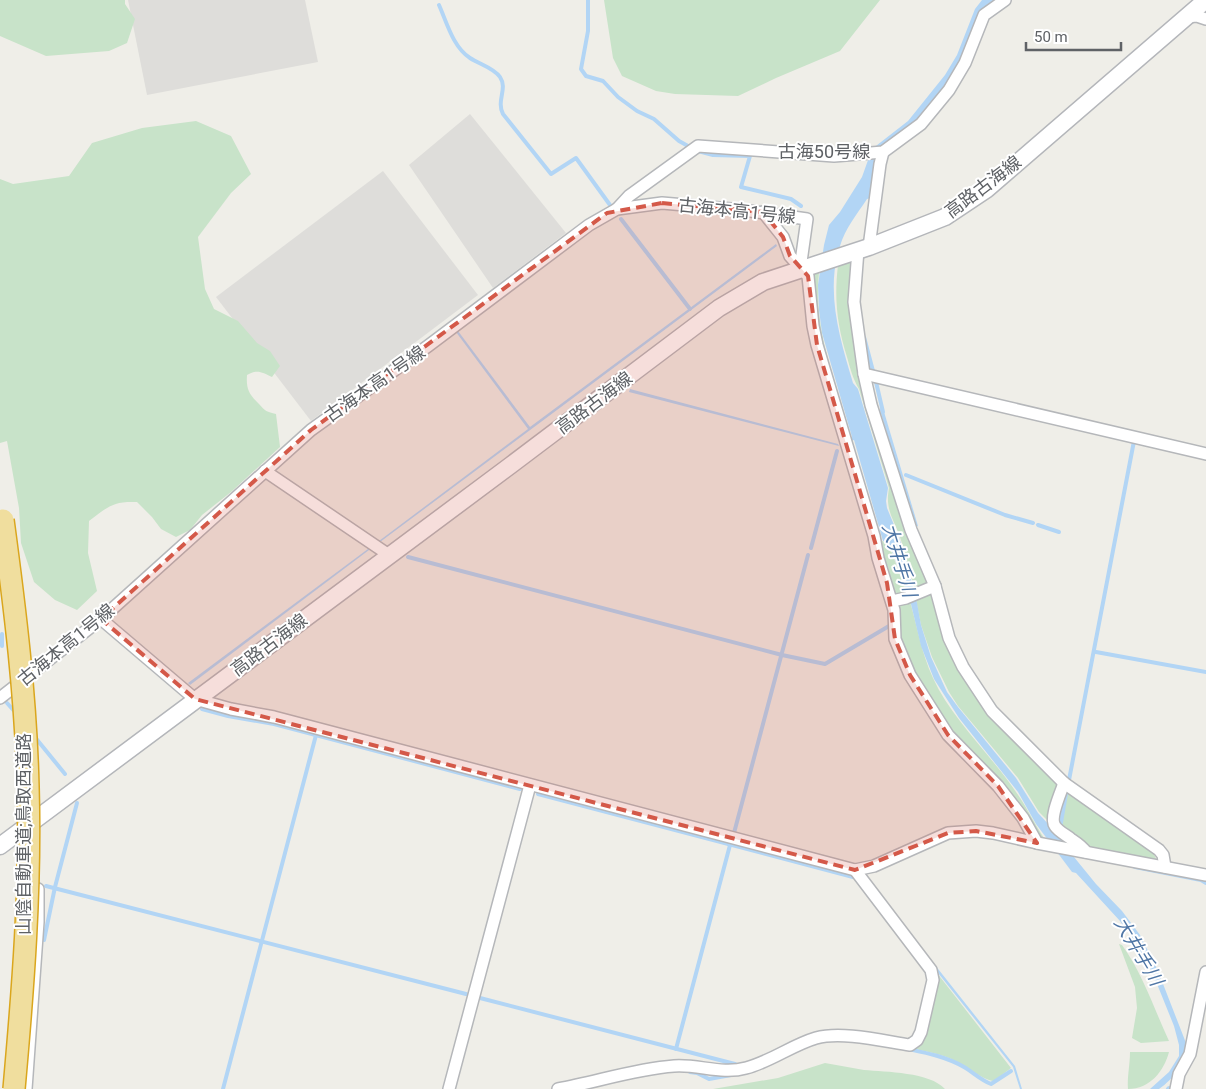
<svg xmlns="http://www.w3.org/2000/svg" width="1206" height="1089" viewBox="0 0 1206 1089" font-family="Roboto,'Noto Sans JP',sans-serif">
	<rect width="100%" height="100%" fill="#efeee8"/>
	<g fill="#deddda">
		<path d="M128,0H305L318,62L147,95Z"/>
		<path d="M470,114L566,233L493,288L409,165Z"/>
		<path d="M383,171L478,295L311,421L216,297Z"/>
	</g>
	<g fill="#c8e3c9">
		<path d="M0,0H125V4L135,19L127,43L109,51L46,56L0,36Z"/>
		<path d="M604,0H880L840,51L776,78L738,96L675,94L656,91L622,76L613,58Z"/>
		<path d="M196,121L231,136L251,174L231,193L198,237L205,289L214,309L238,321L257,343L270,351L280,366L272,377C262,372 257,369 247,375C246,389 249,394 259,404C265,411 267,412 276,414L280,447L231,492L202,515L190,530L176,537L161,529L152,517L137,502C112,501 108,507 89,521L88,553L97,591L77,610L55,600L34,582L21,543L19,508L7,441L0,443V179L13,184L69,176L92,143L142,128Z"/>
		<path d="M849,261L853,265L858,357L862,390L905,527L930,584L915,591C910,573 906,555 900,537C893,517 885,510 889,488L859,389C853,379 850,368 847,357C837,325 834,299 838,265Z"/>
		<path d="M819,272C816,302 820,330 828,359L882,541L888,543L908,595L895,597L888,567L879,546L821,349L811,274Z"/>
		<path d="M931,591L957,662L1059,785L1048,821L1039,812L1018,778L958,706L949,692L932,657L921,625L915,595Z"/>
		<path d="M909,598C917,625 921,652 933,678C951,718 991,755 1016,792C1027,807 1035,825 1046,841L1041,840L950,733L914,675L899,639L896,603Z"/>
		<path d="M1064,792H1067L1147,847L1154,854L1157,861L1094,849L1069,832L1059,829L1056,819Z"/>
		<path d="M1119,944L1122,945C1143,974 1154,1009 1169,1041L1141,1043L1132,1038L1137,1008L1135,987Z"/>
		<path d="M937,973L1011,1068L994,1081C982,1080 962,1063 949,1058C937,1053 923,1051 911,1048Z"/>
		<path d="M1130,1052H1169C1164,1071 1150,1089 1128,1089C1127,1077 1130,1065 1130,1052Z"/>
		<path d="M825,1063C838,1065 851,1068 864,1070C886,1072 930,1072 945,1089H713L778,1078Z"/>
	</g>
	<g fill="#b2d5f5">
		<path d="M982,0H996L961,66L924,117L881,149L871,198L867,199C857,214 845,229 840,246C825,291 840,339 853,383L858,389L888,488L886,501L887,508L899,537L906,560L917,603L921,625L931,657L947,692L958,707L1016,778L1038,813L1064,841L1065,846L1096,884L1122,911L1140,935L1158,971L1186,1043C1186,1061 1174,1079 1159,1089H1150L1169,1072L1179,1056V1045L1174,1026L1153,974L1135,942L1120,921L1076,873L1072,872L1036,824L1018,792L959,718L934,679L921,646L910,600L889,543L883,541L854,440L851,441V438L852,437L822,333L819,310L818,285L824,245L829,225L840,212L862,177L872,149L908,121L945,75L957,55L975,9Z"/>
		<path d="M776,244L777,246L376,545L375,544L528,429L456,332L458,331L530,427Z"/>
		<path d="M630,389L838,444L839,446L629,392Z"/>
		<path d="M882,405L918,526L915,527L880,410Z"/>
		<path d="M372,546L373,547L190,685L188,683Z"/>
		<path d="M889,907L1015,1066L1022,1089H1020L1013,1067L887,909Z"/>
	</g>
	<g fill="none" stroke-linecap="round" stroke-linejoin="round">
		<g stroke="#b2d5f5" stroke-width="4">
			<path d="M588,0V31L581,69L586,76L603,81L618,97L637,111L654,119L679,141L688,146"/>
			<path d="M439,5C447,23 453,47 470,58C479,64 494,68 500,77C508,89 496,100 503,114L551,174L576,158L610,205"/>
			<path d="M698,151L713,155L750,156L741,187L791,199L801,206"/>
			<path d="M621,219L690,309"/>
			<path d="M864,337L873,371"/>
			<path d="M876,382L883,412"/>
			<path d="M906,475L1005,515L1033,523"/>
			<path d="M1038,525L1059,532"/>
			<path d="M811,548L837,451"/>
			<path d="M408,557L782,655L825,664L889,626"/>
			<path d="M2,646V634"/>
			<path d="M1096,652L1206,672"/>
			<path d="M7,703L16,713"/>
			<path d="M202,709L228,716L274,724L520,789"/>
			<path d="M34,736L65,774"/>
			<path d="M1069,780L1134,441"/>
			<path d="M538,794L853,877"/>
			<path d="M1060,828L1066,794"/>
			<path d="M734,833L808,555"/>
			<path d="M1135,867L1201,880L1206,883"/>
			<path d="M46,886L466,994"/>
			<path d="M44,940L55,887L77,803"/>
			<path d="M480,998L735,1064"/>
			<path d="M676,1049L730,845"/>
			<path d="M908,1049C927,1053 947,1057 964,1067C974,1073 981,1080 991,1084L1011,1071"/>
			<path d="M690,1072L697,1073L709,1079L731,1075"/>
			<path d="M223,1089L316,735"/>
			<path d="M1168,1089L1169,1088"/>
		</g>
		<g stroke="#b5b7ba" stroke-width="14">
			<g id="minor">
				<path d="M1186,17L1197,16L1206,19"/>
				<path d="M617,209L629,196L698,146L834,156L883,152L921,124L949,90L965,63L984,15L1005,0"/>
				<path d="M763,212L783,237L790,256L808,276L813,326L817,345L874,536L878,558L894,610L895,639L910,675L948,735L998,786L1023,818L1037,843"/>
				<path d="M869,247L880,164L883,152"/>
				<path d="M858,250L854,302L864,374L871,405L911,530L935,586L949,638L963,667L992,711L1064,783L1159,850L1163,855L1165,867"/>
				<path d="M864,374L1206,454"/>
				<path d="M265,471L389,555"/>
				<path d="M892,601L906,598L935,586"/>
				<path d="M101,619L195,699L231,709L274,717L855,870L874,866L948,833L976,831L993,833L1037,843L1206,875"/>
				<path d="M0,698L101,619L311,430L428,346L589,225L617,209L662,203L743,210L807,219L800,269"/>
				<path d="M1064,783C1061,792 1049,818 1055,826C1058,831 1066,835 1071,839C1077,843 1082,846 1086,852"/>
				<path d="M26,1089L38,922V889"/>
				<path d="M449,1089L530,785"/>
				<path d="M558,1089C597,1082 634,1069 674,1066C698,1064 722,1075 746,1068C770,1062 792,1045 816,1038C842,1031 883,1041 910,1045L917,1040L921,1032L933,980L931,970L855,870"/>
				<path d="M1176,1089L1179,1074L1190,1054L1206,972"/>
			</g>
		</g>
		<g stroke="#b4b6ba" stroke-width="19">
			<path id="secondary" d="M0,846L511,465L719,308L763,282L869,247L945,217L987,189L1206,0"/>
		</g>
		<use href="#minor" stroke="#fff" stroke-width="11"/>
		<use href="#secondary" stroke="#fff" stroke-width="16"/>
		<g stroke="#daa61d" stroke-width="24" stroke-linecap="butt">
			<path id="motorway-bridge" d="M3,520C15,609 26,698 28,787C31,888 23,989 14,1089"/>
		</g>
		<use href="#motorway-bridge" stroke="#f0de9e" stroke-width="21"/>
	</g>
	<path fill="#d45949" fill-opacity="0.2" stroke="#d45949" stroke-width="4" stroke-dasharray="10 6" stroke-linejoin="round" d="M662,203L763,212L783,237L790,256L808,276L817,345L887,583L895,639L910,675L948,735L998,786L1037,843L976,831L948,833L855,870L195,699L101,619L311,430L607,213Z"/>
	<g text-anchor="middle" stroke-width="4" stroke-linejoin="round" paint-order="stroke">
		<g font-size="18" fill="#5f6266" stroke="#fff">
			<text x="824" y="158">古海50号線</text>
			<text transform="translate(983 187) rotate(-37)" y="6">高路古海線</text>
			<text transform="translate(737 211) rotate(6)" y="6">古海本高1号線</text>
			<text transform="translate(375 384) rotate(-35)" y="6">古海本高1号線</text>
			<text transform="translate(594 403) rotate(-37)" y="6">高路古海線</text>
			<text transform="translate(66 645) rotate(-39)" y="6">古海本高1号線</text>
			<text transform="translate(269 645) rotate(-37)" y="6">高路古海線</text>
			<text transform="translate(24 834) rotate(-90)" y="6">山陰自動車道;鳥取西道路</text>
		</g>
		<g font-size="19" font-style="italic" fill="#5077a6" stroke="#fff">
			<text transform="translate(900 560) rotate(73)" y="7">大井手川</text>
			<text transform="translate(1139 951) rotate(59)" y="7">大井手川</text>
		</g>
	</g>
	<path d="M1026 42v8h95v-8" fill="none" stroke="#5f6266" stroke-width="2.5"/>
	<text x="1034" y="42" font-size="15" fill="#5f6266" stroke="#ffffff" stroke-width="4" paint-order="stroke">50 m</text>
</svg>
